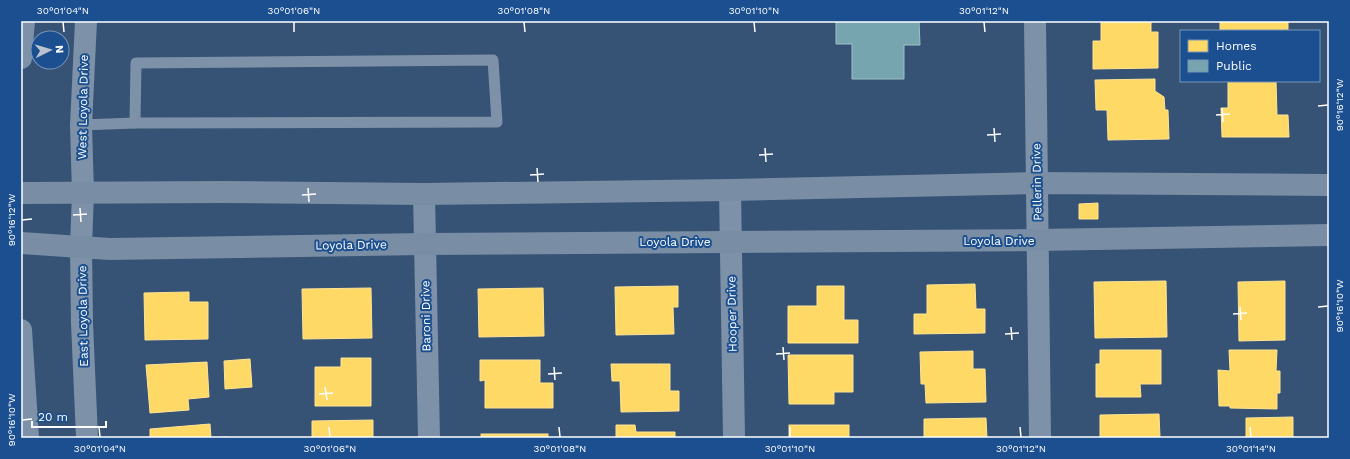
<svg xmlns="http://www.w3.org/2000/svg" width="1350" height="459" viewBox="0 0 1350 459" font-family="'Work Sans',sans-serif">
	<rect width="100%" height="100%" fill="#365274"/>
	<g fill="#ffd966" stroke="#ffe494">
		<path d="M1101,21H1151V32H1158V68L1093,69V41H1101Z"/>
		<rect x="1220" y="21" width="68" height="10"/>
		<path d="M1155,79V91L1164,97L1165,110H1168L1169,139L1108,140L1107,110H1096L1095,80Z"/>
		<path d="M1228,81H1276L1277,115H1288L1289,137H1222L1221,108H1228Z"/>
		<path d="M1098,203V219H1079V204Z"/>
		<path d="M1166,281L1167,337L1095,338L1094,282Z"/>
		<path d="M1285,281V340L1239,341L1238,282Z"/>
		<path d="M975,284L976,309H985V333L914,334V314H927V285Z"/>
		<path d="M678,286V307H673L674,334L616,335L615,287Z"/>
		<path d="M817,286H844V320H858V343H788V306H817Z"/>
		<path d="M371,288L372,338L303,339L302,289Z"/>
		<path d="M543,288L544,336L479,337L478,289Z"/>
		<path d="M189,292V302H208V339L145,340L144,293Z"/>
		<path d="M1100,350H1161V384H1140L1141,397H1096V364H1100Z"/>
		<path d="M1229,350H1277L1276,371H1280V393H1277V409L1230,408V406H1219L1218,370L1230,371Z"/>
		<path d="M973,351V369H985L986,402L926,403L925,384H921L920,352Z"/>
		<path d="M788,355H853V392H834V404H789Z"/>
		<path d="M341,358H371V406H315V367H341Z"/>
		<path d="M250,359L252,387L225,389L224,361Z"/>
		<path d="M480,360H540V383H553V408H485V380L480,381Z"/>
		<path d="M207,362L209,397L188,399L189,410L150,413L146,365Z"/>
		<path d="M611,364H670V391H679V411L621,412L620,381H612Z"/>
		<path d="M1159,414L1160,438H1100V415Z"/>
		<path d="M1293,417V438H1246V418Z"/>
		<path d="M986,418L987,438H924V419Z"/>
		<path d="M373,420V438H312V421Z"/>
		<path d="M210,424L211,438L227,437V438H150V429Z"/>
		<path d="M616,425H635L636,432H675V438H616Z"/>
		<rect x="789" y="425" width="60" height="13"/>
		<rect x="481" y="434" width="67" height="4"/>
	</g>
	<path fill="#76a5af" stroke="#9fc0c7" d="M836,21H919L920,45H904V79H852V44H836Z"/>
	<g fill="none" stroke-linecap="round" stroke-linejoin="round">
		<g stroke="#7d92a8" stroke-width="11">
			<path d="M493,60L497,122L135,123L136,63Z"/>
			<path d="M81,125L135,123"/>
		</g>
		<g stroke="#7d92a8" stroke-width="22">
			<path d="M86,21L81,125L83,193L81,247L82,323L87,438"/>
			<path d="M1035,21L1040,438"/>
			<path d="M21,58L24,21"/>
			<path d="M730,190L734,438"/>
			<path d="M424,194L429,438"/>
			<path d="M21,330L28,438"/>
		</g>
		<g stroke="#798da4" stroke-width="22">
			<path d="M21,193L222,192L424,194L730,190L1037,183L1329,185"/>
			<path d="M21,243L110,249L424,244L1038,240L1329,235"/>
		</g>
	</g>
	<path fill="none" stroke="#fff" stroke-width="1.5" d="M63,22L64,32M294,22V32M524,22L525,32M754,22L755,32M984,22L985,32M1318,106L1328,105M1222,108L1223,122M1216,115L1230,114M994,128L995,142M987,135L1001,134M765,148L766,162M759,155L773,154M537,168L538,182M530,175L544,174M308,188L309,202M302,195L316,194M80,208L81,222M73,215L87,214M22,220L32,219M1240,307L1241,320M1318,307L1328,306M1233,314L1247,313M1011,327L1012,340M1005,334L1019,333M783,347L784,360M776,354L790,353M554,367L555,380M548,374L562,373M325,387L327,400M319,394L333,393M22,420L32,419M99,427L100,437M329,427L330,437M559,427L560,437M790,427V437M1020,427L1021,437M1250,427L1251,437"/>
	<g text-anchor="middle" stroke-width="4" stroke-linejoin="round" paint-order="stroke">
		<g font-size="12" fill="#fff" stroke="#1b4f8f">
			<text transform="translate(83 107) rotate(-89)" y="4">West Loyola Drive</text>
			<text transform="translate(1037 182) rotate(-91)" y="4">Pellerin Drive</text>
			<text x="999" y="245">Loyola Drive</text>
			<text x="675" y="246">Loyola Drive</text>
			<text transform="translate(351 245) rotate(-1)" y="4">Loyola Drive</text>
			<text transform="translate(732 314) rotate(-91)" y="4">Hooper Drive</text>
			<text transform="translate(83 316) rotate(-91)" y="4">East Loyola Drive</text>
			<text transform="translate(426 316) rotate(-91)" y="4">Baroni Drive</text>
		</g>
	</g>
	<rect width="1350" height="459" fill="none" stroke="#1b4f8f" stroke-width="44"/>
	<rect x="1180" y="30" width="140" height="52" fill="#1b4f8f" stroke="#7695bc"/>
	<rect x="1188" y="40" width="20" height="12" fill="#ffd966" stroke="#7695bc"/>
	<text x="1216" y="50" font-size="12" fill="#ffffff">Homes</text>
	<rect x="1188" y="60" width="20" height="12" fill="#76a5af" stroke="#7695bc"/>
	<text x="1216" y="70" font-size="12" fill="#ffffff">Public</text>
	<g transform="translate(50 50) rotate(85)"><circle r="19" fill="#1b4f8f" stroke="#7695bc"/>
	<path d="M0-3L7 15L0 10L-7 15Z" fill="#b9c2ce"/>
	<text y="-6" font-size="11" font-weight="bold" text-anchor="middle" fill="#ffffff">N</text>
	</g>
	<path d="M32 421v6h74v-6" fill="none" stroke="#ffffff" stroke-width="2"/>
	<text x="38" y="421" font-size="12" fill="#ffffff" stroke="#1b4f8f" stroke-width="3" paint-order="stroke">20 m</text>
	<rect x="22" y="22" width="1306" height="415" fill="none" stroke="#fff" stroke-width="1.5"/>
	<g font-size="10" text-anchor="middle" fill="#fff">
		<text x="63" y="14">30°01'04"N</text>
		<text x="294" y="14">30°01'06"N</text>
		<text x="524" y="14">30°01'08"N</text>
		<text x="754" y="14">30°01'10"N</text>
		<text x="984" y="14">30°01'12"N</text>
		<text transform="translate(1339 105) rotate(-90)" y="4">90°16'12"W</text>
		<text transform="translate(11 220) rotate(-90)" y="4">90°16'12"W</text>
		<text transform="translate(1339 306) rotate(-90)" y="4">90°16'10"W</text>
		<text transform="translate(11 420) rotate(-90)" y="4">90°16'10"W</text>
		<text x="100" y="452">30°01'04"N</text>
		<text x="330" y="452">30°01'06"N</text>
		<text x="560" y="452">30°01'08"N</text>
		<text x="790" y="452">30°01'10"N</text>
		<text x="1021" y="452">30°01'12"N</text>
		<text x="1251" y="452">30°01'14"N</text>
	</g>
</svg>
